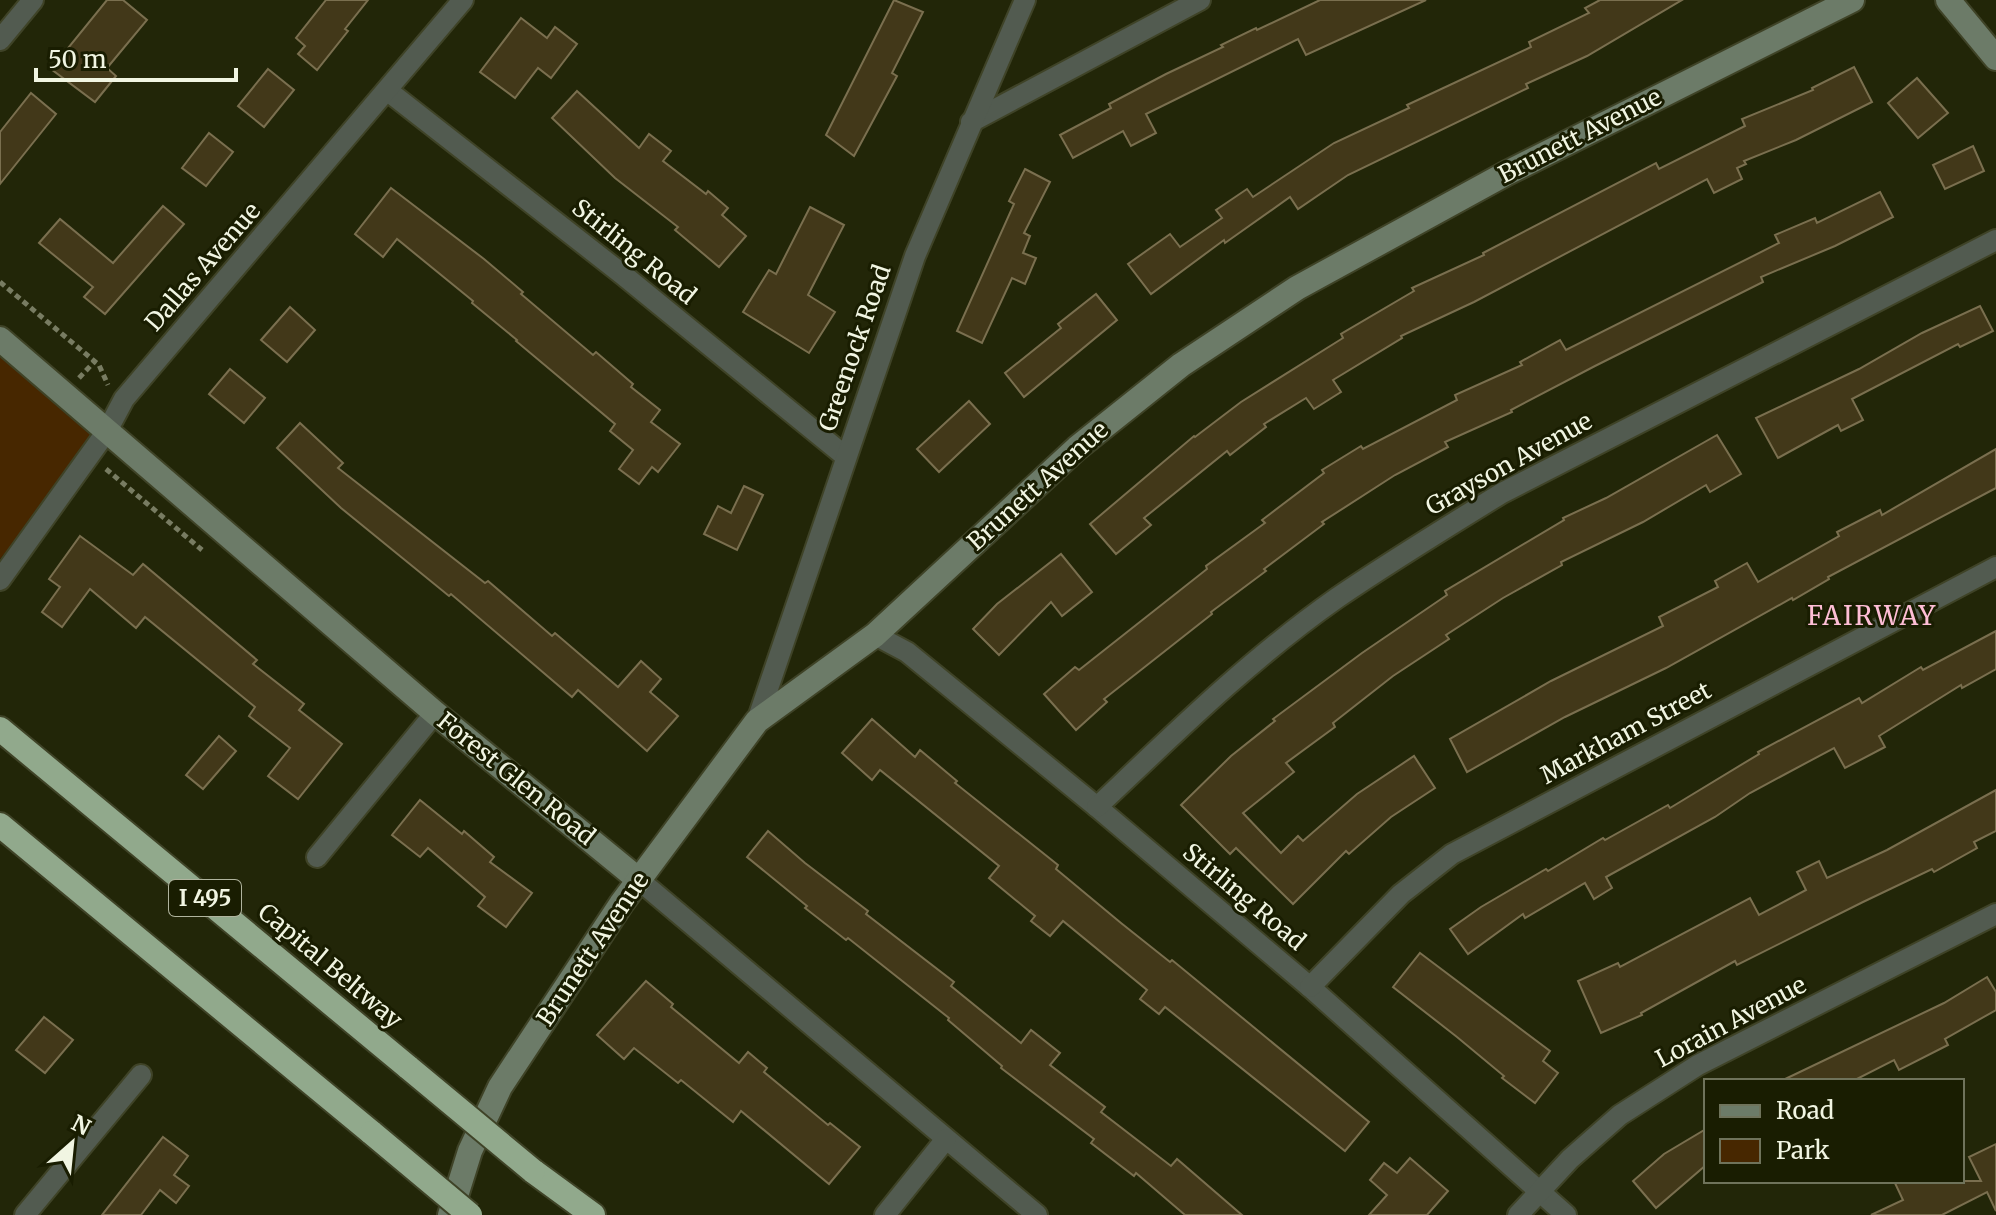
<svg xmlns="http://www.w3.org/2000/svg" width="1996" height="1215" viewBox="0 0 1996 1215" font-family="Merriweather,serif">
	<rect width="100%" height="100%" fill="#222608"/>
	<path fill="#472700" d="M0,344L106,431L0,559Z"/>
	<g fill="#423819" stroke="#7a6f4f" stroke-width="2">
		<path d="M107,0H123L147,20L107,68L116,76L95,102L51,69Z"/>
		<path d="M326,0H368L345,29L348,31L317,70L298,54L305,46L296,38Z"/>
		<path d="M894,0L923,12L892,73L897,76L854,156L826,135Z"/>
		<path d="M1320,0H1426L1306,55L1298,39L1146,114L1156,133L1131,146L1123,131L1073,158L1060,135L1111,108L1109,104L1166,74L1223,47L1221,45L1256,28L1257,30Z"/>
		<path d="M1600,0H1682L1587,56L1526,84L1528,88L1348,175L1298,209L1290,197L1225,243L1224,240L1151,294L1128,264L1170,234L1180,247L1222,218L1216,210L1247,189L1253,197L1334,143L1409,108L1407,105L1531,47L1529,42L1589,13L1585,8Z"/>
		<path d="M521,18L547,38L555,27L577,44L551,78L538,68L515,98L480,72Z"/>
		<path d="M1854,67L1872,102L1796,140L1744,161L1746,164L1737,168L1742,179L1714,193L1707,179L1474,302L1401,336L1402,338L1333,380L1341,392L1314,409L1306,398L1264,424L1266,427L1230,455L1227,451L1144,518L1151,525L1116,554L1090,524L1194,436L1195,437L1241,402L1343,338L1341,334L1414,291L1412,288L1484,255L1483,253L1656,163L1659,169L1745,126L1742,119L1813,90L1812,88Z"/>
		<path d="M268,69L294,90L264,127L238,106Z"/>
		<path d="M1917,78L1948,113L1918,138L1888,103Z"/>
		<path d="M577,91L639,148L649,134L671,151L663,161L706,194L708,191L728,208L722,215L746,236L719,267L675,230L678,227L615,178L552,118Z"/>
		<path d="M31,93L56,114L0,184V132Z"/>
		<path d="M209,133L233,152L206,186L182,168Z"/>
		<path d="M1973,146L1984,171L1945,189L1933,165Z"/>
		<path d="M1025,169L1050,182L1024,233L1030,236L1023,253L1036,258L1025,284L1012,278L982,343L957,331L1014,204L1009,201Z"/>
		<path d="M391,188L484,259L523,292L521,294L593,355L596,352L633,384L631,387L660,410L651,422L680,444L658,472L652,467L639,484L619,469L633,450L610,431L615,424L516,341L517,340L472,303L473,301L397,239L383,257L355,234Z"/>
		<path d="M1880,192L1893,217L1835,246L1761,277L1763,282L1595,366L1511,410L1512,412L1445,442L1448,447L1395,475L1322,522L1324,524L1264,569L1266,571L1211,612L1212,614L1104,699L1107,702L1076,730L1044,694L1075,667L1079,670L1207,569L1206,566L1265,523L1262,520L1324,473L1322,470L1361,446L1363,449L1457,400L1455,395L1522,365L1520,362L1560,340L1566,350L1779,243L1775,235L1815,218L1817,223Z"/>
		<path d="M163,206L184,224L105,314L84,297L93,287L39,243L60,219L113,263Z"/>
		<path d="M810,207L844,225L808,295L835,312L809,353L743,312L769,270L776,274Z"/>
		<path d="M1096,294L1117,320L1024,397L1005,373L1061,328L1058,324Z"/>
		<path d="M1980,306L1993,331L1960,347L1958,344L1852,399L1863,420L1841,431L1838,425L1778,458L1756,418L1859,369L1922,333Z"/>
		<path d="M290,307L315,330L287,362L261,340Z"/>
		<path d="M230,369L265,398L244,423L209,394Z"/>
		<path d="M969,401L990,424L939,472L917,449Z"/>
		<path d="M300,423L343,463L338,468L485,583L488,581L552,636L555,633L618,687L641,661L661,679L650,692L678,716L647,751L578,690L572,697L451,594L449,596L341,508L277,448Z"/>
		<path d="M1717,435L1741,474L1710,492L1706,485L1643,522L1561,562L1562,565L1503,598L1446,635L1449,639L1393,676L1333,723L1335,727L1286,763L1294,772L1243,813L1281,853L1298,836L1303,841L1357,794L1414,756L1435,788L1391,817L1349,854L1346,851L1293,904L1236,848L1230,854L1181,805L1231,756L1275,721L1273,719L1362,653L1447,595L1445,591L1564,520L1563,518L1606,498Z"/>
		<path d="M1996,449V488L1828,577L1829,579L1793,600L1792,598L1666,668L1565,717L1467,772L1450,739L1551,681L1663,626L1659,617L1718,587L1715,581L1747,563L1758,582L1839,536L1837,532L1880,510L1882,515Z"/>
		<path d="M744,486L763,495L737,550L704,534L718,506L731,513Z"/>
		<path d="M80,536L133,575L143,564L257,660L253,664L304,704L299,710L342,744L298,799L268,776L290,748L249,716L255,707L145,617L136,628L90,589L62,627L42,612L60,587L49,579Z"/>
		<path d="M1061,554L1092,592L1062,616L1051,602L999,655L973,629L997,604Z"/>
		<path d="M1996,631V669L1962,688L1961,685L1879,736L1885,747L1845,768L1834,748L1750,793L1715,817L1606,877L1612,888L1594,899L1585,883L1525,918L1523,914L1468,954L1450,929L1481,907L1546,869L1548,871L1603,838L1605,840L1668,805L1670,808L1759,754L1758,752L1859,698L1862,703L1921,667L1923,670Z"/>
		<path d="M872,719L915,757L920,750L957,781L955,783L1058,865L1056,869L1121,923L1170,962L1172,960L1369,1122L1345,1151L1165,1007L1159,1014L1140,999L1147,990L1063,921L1050,936L1031,921L1035,916L989,878L999,866L880,770L872,780L842,753Z"/>
		<path d="M219,736L236,751L203,789L186,775Z"/>
		<path d="M1996,790V831L1974,842L1977,848L1934,872L1932,869L1863,902L1737,965L1735,961L1641,1013L1642,1015L1601,1033L1578,981L1618,963L1620,967L1750,898L1759,915L1806,890L1797,872L1819,861L1827,878L1887,850Z"/>
		<path d="M420,800L462,834L464,831L494,857L490,862L532,893L506,927L478,906L485,897L428,848L420,857L392,835Z"/>
		<path d="M768,831L805,863L868,911L866,914L954,982L951,986L1021,1043L1031,1030L1060,1053L1050,1065L1105,1107L1101,1112L1171,1166L1177,1159L1242,1215H1185L1136,1173L1134,1176L1091,1143L1094,1139L1001,1068L1002,1066L948,1020L949,1018L848,938L846,940L805,908L807,906L747,857Z"/>
		<path d="M1420,953L1550,1051L1543,1061L1558,1073L1535,1103L1502,1078L1504,1076L1457,1037L1393,987Z"/>
		<path d="M1987,977L1996,992V1010L1945,1039L1948,1045L1899,1070L1894,1060L1853,1081H1781L1944,1003Z"/>
		<path d="M646,981L673,1004L671,1007L739,1063L748,1052L767,1068L764,1072L828,1125L830,1123L860,1147L829,1184L741,1111L733,1122L681,1080L678,1083L634,1048L624,1059L597,1035Z"/>
		<path d="M44,1017L73,1040L45,1073L16,1050Z"/>
		<path d="M1706,1129V1165L1656,1208L1633,1181L1664,1154Z"/>
		<path d="M163,1137L188,1156L174,1175L189,1186L176,1203L160,1190L141,1215H102Z"/>
		<path d="M1996,1144V1211L1987,1192L1942,1215H1871L1903,1200L1894,1181H1981L1969,1157Z"/>
		<path d="M1410,1158L1448,1191L1427,1215H1369L1387,1195L1370,1180L1384,1163L1397,1173Z"/>
	</g>
	<g fill="none" stroke-linecap="round" stroke-linejoin="round">
		<g stroke="#3f4327" stroke-width="24">
			<g id="street">
				<path d="M0,40L33,0"/>
				<path d="M388,91L622,274L845,456"/>
				<path d="M971,122L1200,0"/>
				<path d="M0,580L107,431L124,399L463,0"/>
				<path d="M875,635L907,652L1097,807L1310,987L1566,1215"/>
				<path d="M757,721L915,256L1025,0"/>
				<path d="M1097,807C1174,734 1250,659 1337,598C1391,561 1447,527 1502,493L1996,240"/>
				<path d="M317,857L435,713"/>
				<path d="M639,880L1037,1215"/>
				<path d="M1310,987L1401,894L1452,854L1996,567"/>
				<path d="M25,1215L141,1075"/>
				<path d="M885,1215L946,1139"/>
				<path d="M1518,1215L1570,1159L1620,1115L1698,1065L1996,914"/>
			</g>
		</g>
		<g stroke="#3f4327" stroke-width="28">
			<g id="secondary">
				<path d="M1948,0L1996,58"/>
				<path d="M0,339L435,713L639,880"/>
				<path d="M450,1215L470,1151L500,1087L621,904L757,721L875,635L1077,448L1181,365L1297,288L1507,173L1852,0"/>
			</g>
		</g>
		<g stroke="#3f4327" stroke-width="28">
			<g id="highway">
				<path d="M0,729L409,1068"/>
				<path d="M0,825L372,1133"/>
				<path d="M533,1171L593,1215"/>
			</g>
		</g>
		<g stroke="#787c62" stroke-width="5" stroke-dasharray="6 4" stroke-linecap="butt">
			<path d="M0,282L99,365L108,385"/>
			<path d="M79,378L95,361"/>
			<path d="M106,469L202,550"/>
		</g>
		<use href="#street" stroke="#525b50" stroke-width="20"/>
		<use href="#secondary" stroke="#6c7b68" stroke-width="24"/>
		<use href="#highway" stroke="#91a98c" stroke-width="24"/>
		<g stroke="#3f4327" stroke-width="28" stroke-linecap="butt">
			<g id="highway-bridge">
				<path d="M409,1068L533,1171"/>
				<path d="M372,1133L470,1215"/>
			</g>
		</g>
		<use href="#highway-bridge" stroke="#91a98c" stroke-width="24"/>
	</g>
	<g text-anchor="middle" stroke-width="6" stroke-linejoin="round" paint-order="stroke">
		<rect fill="#191d01" stroke="#b0b49e" stroke-width="2" x="169" y="880" width="72" height="36" rx="6"/>
		<g font-size="22" font-weight="bold" fill="#f1f5e2">
			<text x="205" y="906">I 495</text>
		</g>
		<g font-size="24" fill="#f1f5e2" stroke="#191d01">
			<text transform="translate(1580 136) rotate(-27)" y="8">Brunett Avenue</text>
			<text transform="translate(634 252) rotate(39)" y="8">Stirling Road</text>
			<text transform="translate(203 267) rotate(-49)" y="8">Dallas Avenue</text>
			<text transform="translate(855 348) rotate(-71)" y="8">Greenock Road</text>
			<text transform="translate(1509 464) rotate(-29)" y="8">Grayson Avenue</text>
			<text transform="translate(1038 486) rotate(-42)" y="8">Brunett Avenue</text>
			<text transform="translate(1626 733) rotate(-28)" y="8">Markham Street</text>
			<text transform="translate(516 779) rotate(39)" y="8">Forest Glen Road</text>
			<text transform="translate(1244 897) rotate(40)" y="8">Stirling Road</text>
			<text transform="translate(593 949) rotate(-56)" y="8">Brunett Avenue</text>
			<text transform="translate(330 966) rotate(40)" y="8">Capital Beltway</text>
			<text transform="translate(1731 1022) rotate(-28)" y="8">Lorain Avenue</text>
		</g>
		<g font-size="26" letter-spacing="2" fill="#febed6" stroke="#191d01">
			<text x="1872" y="625">FAIRWAY</text>
		</g>
	</g>
	<rect x="1704" y="1079" width="260" height="104" fill="#191d01" stroke="#6f735b" stroke-width="2"/>
	<rect x="1720" y="1105" width="40" height="12" fill="#6c7b68" stroke="#6f735b" stroke-width="2"/>
	<text x="1776" y="1119" font-size="24" fill="#f1f5e2">Road</text>
	<rect x="1720" y="1139" width="40" height="24" fill="#472700" stroke="#6f735b" stroke-width="2"/>
	<text x="1776" y="1159" font-size="24" fill="#f1f5e2">Park</text>
	<g transform="translate(72 1143) rotate(27)" stroke="#191d01" stroke-width="6" paint-order="stroke">
	<path d="M0-6L14 30L0 20L-14 30Z" fill="#f1f5e2"/>
	<text y="-12" font-size="22" font-weight="bold" text-anchor="middle" fill="#f1f5e2">N</text>
	</g>
	<path d="M36 68v12h200v-12" fill="none" stroke="#f1f5e2" stroke-width="4"/>
	<text x="48" y="68" font-size="24" fill="#f1f5e2" stroke="#191d01" stroke-width="6" paint-order="stroke">50 m</text>
</svg>
